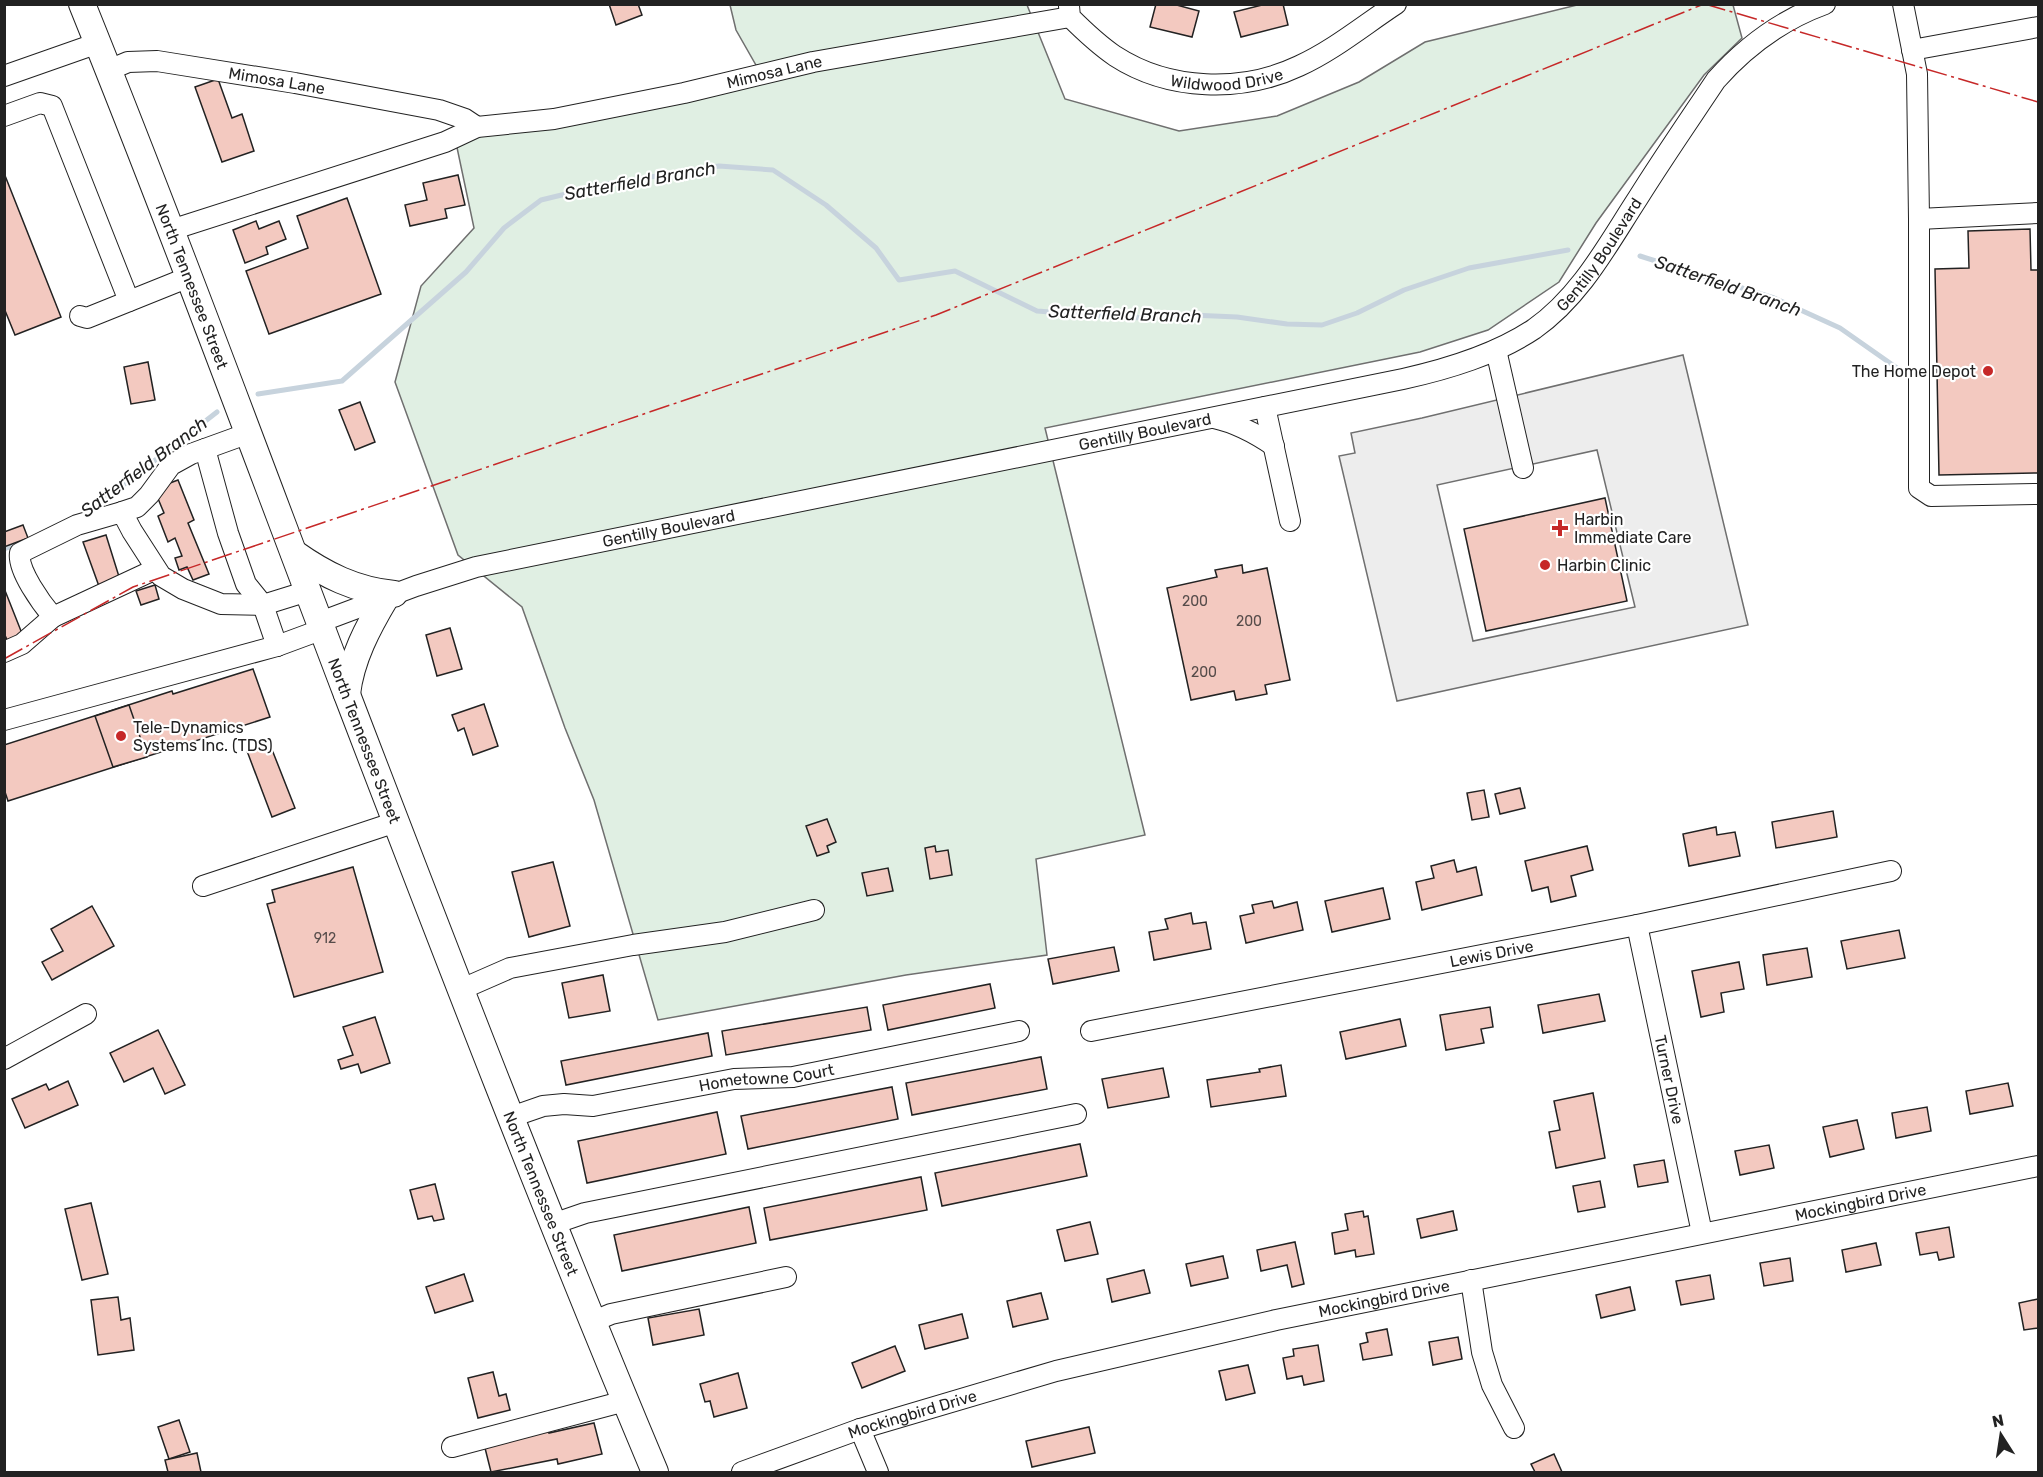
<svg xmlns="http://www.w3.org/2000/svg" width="2043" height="1477" viewBox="0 0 2043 1477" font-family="Rubik,sans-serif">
	<rect width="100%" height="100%" fill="#fff"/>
	<path fill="#e0efe3" stroke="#6f6f6f" stroke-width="1.5" d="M730,5H1027L1065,99L1179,131L1277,116L1359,82L1425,42L1577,5H1733L1742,38L1704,75L1596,223L1559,282L1488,330L1420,352L1045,428L1145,835L1036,859L1047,955L906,975L658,1020L594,800L565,728L522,607L458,555L395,382L421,286L474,228L455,138L761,74L736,30Z"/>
	<path fill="#ededed" stroke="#6f6f6f" stroke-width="1.5" fill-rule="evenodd" d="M1683,355L1748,625L1397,701L1339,456L1355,453L1351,433L1422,418ZM1597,450L1635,607L1473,641L1437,485Z"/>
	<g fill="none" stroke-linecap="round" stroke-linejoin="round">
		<g stroke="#c7d3dd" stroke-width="5">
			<path d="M1640,256L1774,298L1840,328L1907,375"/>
			<path d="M258,394L342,381L466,272L504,228L541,200L607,184L719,166L773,170L826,205L876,248L899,280L955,271L1037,311L1130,318L1191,315L1237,317L1287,324L1322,325L1357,313L1404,290L1469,268L1568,250"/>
			<path d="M86,514L217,412"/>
			<path d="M4,549L19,543"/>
		</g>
	</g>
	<g fill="#f3c9c0" stroke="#222" stroke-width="1.5">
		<path d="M609,4H638L642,15L616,25Z"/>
		<path d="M1156,4H1173L1199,11L1192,37L1150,27Z"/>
		<path d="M1266,4H1283L1288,25L1241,37L1234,12Z"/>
		<path d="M218,79L232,118L242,114L254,151L222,162L195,87Z"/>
		<path d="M4,173L61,317L15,335L4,308Z"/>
		<path d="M458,175L465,205L445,209L447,218L410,226L405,205L427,200L423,183Z"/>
		<path d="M347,198L381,294L269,334L246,271L308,248L297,216Z"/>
		<path d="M256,221L259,229L279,221L286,239L266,247L268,254L245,263L233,230Z"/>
		<path d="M2030,229L2031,270H2038V473L1939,475L1935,269L1969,268L1968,231Z"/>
		<path d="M148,362L155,400L131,404L124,367Z"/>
		<path d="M360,402L375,442L355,450L339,410Z"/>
		<path d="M178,480L194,520L188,523L209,574L193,580L187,567L179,570L175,558L182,556L175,538L168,542L158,516L164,513L154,489Z"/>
		<path d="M1605,498L1627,601L1486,631L1464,529Z"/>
		<path d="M23,525L28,538L4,547V532Z"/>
		<path d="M106,535L121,583L100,589L83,542Z"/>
		<path d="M1242,565L1243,573L1267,568L1290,680L1265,685L1267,694L1236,700L1234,691L1191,700L1167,588L1217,577L1215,570Z"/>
		<path d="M155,585L159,599L141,605L136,591Z"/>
		<path d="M4,588L23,636L8,642L4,633Z"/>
		<path d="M450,628L462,669L437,676L426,635Z"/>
		<path d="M253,669L270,717L8,801L4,789V745L172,691L173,694Z"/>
		<path d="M484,704L498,746L473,755L464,728L458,731L452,715Z"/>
		<path d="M129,705L147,757L113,767L95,716Z"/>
		<path d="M269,742L295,808L272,817L247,751Z"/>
		<path d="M1520,788L1525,808L1500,814L1495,794Z"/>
		<path d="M1484,790L1489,817L1472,820L1467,793Z"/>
		<path d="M1833,811L1837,837L1776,848L1772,822Z"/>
		<path d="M827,819L836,842L827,846L829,852L817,856L806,826Z"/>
		<path d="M1716,827L1717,835L1735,832L1740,856L1689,866L1683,834Z"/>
		<path d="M935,846L936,852L948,850L952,875L930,879L925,848Z"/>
		<path d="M1587,846L1593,870L1571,876L1576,896L1551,902L1548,887L1532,891L1525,861Z"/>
		<path d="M1454,860L1457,872L1476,867L1482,895L1422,910L1416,882L1434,878L1431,866Z"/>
		<path d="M553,862L570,926L529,937L512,872Z"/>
		<path d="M353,867L383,972L294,997L267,904L275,902L272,890Z"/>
		<path d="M888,868L893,891L867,896L862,873Z"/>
		<path d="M1383,888L1390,919L1332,932L1325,901Z"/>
		<path d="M1272,901L1274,908L1297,902L1303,930L1246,943L1240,916L1254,913L1252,905Z"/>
		<path d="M92,906L114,946L52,980L42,962L63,951L51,929Z"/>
		<path d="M1191,913L1193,924L1206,922L1211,949L1154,960L1149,932L1168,929L1165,919Z"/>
		<path d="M1899,930L1905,958L1847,969L1841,941Z"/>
		<path d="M1114,947L1119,971L1053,984L1048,959Z"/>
		<path d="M1807,948L1812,977L1767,985L1763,955Z"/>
		<path d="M1739,962L1744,989L1721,993L1724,1012L1701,1017L1692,971Z"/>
		<path d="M603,975L610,1011L569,1018L562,983Z"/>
		<path d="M990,984L995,1008L888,1030L883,1005Z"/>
		<path d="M1599,994L1605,1021L1543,1033L1538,1005Z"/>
		<path d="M867,1007L871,1030L726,1055L722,1031Z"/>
		<path d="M1490,1007L1493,1027L1481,1029L1484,1043L1446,1050L1440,1015Z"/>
		<path d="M375,1017L390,1063L361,1073L358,1064L341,1069L338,1060L353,1055L343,1027Z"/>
		<path d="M1400,1019L1406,1046L1346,1059L1340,1032Z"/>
		<path d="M158,1030L185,1085L165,1094L153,1068L124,1082L110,1053Z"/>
		<path d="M708,1033L712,1056L566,1085L561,1061Z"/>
		<path d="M1041,1057L1047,1089L912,1115L906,1083Z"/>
		<path d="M1281,1065L1286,1096L1211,1107L1207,1080L1260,1072L1259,1069Z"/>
		<path d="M1163,1068L1169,1097L1108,1108L1102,1079Z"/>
		<path d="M68,1081L78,1105L25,1128L12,1099L46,1084L49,1090Z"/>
		<path d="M2008,1083L2013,1106L1970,1114L1966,1091Z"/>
		<path d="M892,1087L898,1119L748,1149L741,1116Z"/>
		<path d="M1593,1093L1605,1158L1556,1168L1549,1132L1560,1130L1554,1101Z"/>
		<path d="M1927,1107L1931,1131L1896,1138L1892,1113Z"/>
		<path d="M717,1112L726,1154L587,1183L578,1141Z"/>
		<path d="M1857,1120L1864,1149L1830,1157L1823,1127Z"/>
		<path d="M1080,1144L1087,1176L942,1206L935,1173Z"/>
		<path d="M1769,1145L1774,1168L1740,1175L1735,1151Z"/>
		<path d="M1664,1160L1668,1182L1638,1187L1634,1165Z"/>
		<path d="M921,1177L927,1210L770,1240L764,1208Z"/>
		<path d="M1600,1181L1605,1207L1578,1212L1573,1186Z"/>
		<path d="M435,1184L444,1219L434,1221L432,1216L418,1219L410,1190Z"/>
		<path d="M91,1203L108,1274L82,1280L65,1209Z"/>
		<path d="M749,1207L756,1243L622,1271L614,1235Z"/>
		<path d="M1363,1211L1364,1217L1368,1216L1374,1254L1356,1257L1355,1250L1335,1254L1332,1233L1348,1230L1345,1214Z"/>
		<path d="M1453,1211L1457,1230L1421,1238L1417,1219Z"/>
		<path d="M1090,1222L1098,1254L1065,1261L1057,1230Z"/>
		<path d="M1949,1227L1954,1257L1939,1260L1937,1252L1920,1255L1916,1233Z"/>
		<path d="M1295,1242L1304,1284L1292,1287L1287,1265L1261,1271L1257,1250Z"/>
		<path d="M1876,1243L1881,1265L1846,1272L1842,1250Z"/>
		<path d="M1223,1256L1228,1278L1191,1286L1186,1264Z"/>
		<path d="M1790,1258L1793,1281L1764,1286L1760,1263Z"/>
		<path d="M1144,1270L1150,1293L1112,1302L1107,1279Z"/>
		<path d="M464,1274L473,1301L435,1313L426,1287Z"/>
		<path d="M1710,1275L1714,1299L1681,1305L1676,1281Z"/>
		<path d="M1630,1287L1635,1310L1601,1318L1596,1295Z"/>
		<path d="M1041,1293L1048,1319L1013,1327L1007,1301Z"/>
		<path d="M118,1297L121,1320L130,1318L134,1350L98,1355L91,1300Z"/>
		<path d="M2038,1299V1328L2024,1330L2019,1303Z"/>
		<path d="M699,1309L704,1335L653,1345L648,1318Z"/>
		<path d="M962,1314L968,1338L925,1349L919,1325Z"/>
		<path d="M1387,1329L1392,1355L1363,1360L1360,1344L1368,1342L1366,1333Z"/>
		<path d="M1458,1337L1462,1359L1433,1365L1429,1342Z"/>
		<path d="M1318,1345L1324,1381L1304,1385L1302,1376L1287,1379L1283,1358L1294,1356L1293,1349Z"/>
		<path d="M895,1346L905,1371L862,1388L852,1363Z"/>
		<path d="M1248,1365L1255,1393L1226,1400L1219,1371Z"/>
		<path d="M493,1372L499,1396L506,1394L510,1410L478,1418L468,1378Z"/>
		<path d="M738,1373L747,1408L714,1417L710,1401L705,1402L700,1384Z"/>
		<path d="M179,1420L190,1452L169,1459L158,1427Z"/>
		<path d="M594,1423L602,1454L558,1464L557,1459L491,1472L484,1444L548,1430L549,1433Z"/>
		<path d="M1089,1427L1095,1453L1032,1467L1026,1441Z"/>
		<path d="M197,1453L201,1472H168L165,1460Z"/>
		<path d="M1554,1454L1562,1472H1535L1531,1464Z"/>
	</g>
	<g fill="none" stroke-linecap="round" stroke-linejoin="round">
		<g stroke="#222" stroke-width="22">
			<g id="minor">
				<path d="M1903,4L1917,74L1919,219L2038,213"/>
				<path id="s1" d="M1069,6L1070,17C1084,31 1099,45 1115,56C1169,91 1242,93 1299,66C1334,50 1364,25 1396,4"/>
				<path d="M1912,50L2038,27"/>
				<path id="s2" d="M109,70L128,62L157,61L295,83L439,110L465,119L477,127"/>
				<path d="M4,76L98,43"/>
				<path d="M4,116L40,103L52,106L129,301"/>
				<path d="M1919,219V488L1931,496L2038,494"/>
				<path id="s3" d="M171,230L445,142L477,127L554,119L684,93L813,62L1070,17"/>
				<path d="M80,316L87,318L189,277"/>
				<path d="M1496,350L1523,468"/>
				<path d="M1265,407L1290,521"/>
				<path d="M1214,418C1237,423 1255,433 1274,446"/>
				<path d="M205,449L228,533L246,584L263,605"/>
				<path d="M122,512L137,507L149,495L171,465L191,454L249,433"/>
				<path d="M156,569L53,617C42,604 17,570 20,553L77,525L122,512L132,531L161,576L183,589L221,604L263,605"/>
				<path id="s4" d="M320,622L416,586L476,567L1403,379C1448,369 1495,355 1534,329C1581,296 1608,244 1638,198C1663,158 1690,119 1716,80C1747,45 1781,20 1825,4"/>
				<path d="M277,646L263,605L308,591"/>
				<path d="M4,652L22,644L53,617"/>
				<path d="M4,720L277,646L323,629"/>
				<path d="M203,886L396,822"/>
				<path id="s5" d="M1637,925L1702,1233"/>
				<path d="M462,989L510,968L633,945L725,932L814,910"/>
				<path id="s6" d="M1091,1031L1637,925L1891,871"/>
				<path d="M4,1059L86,1014"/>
				<path id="s7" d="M511,1117L543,1106L564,1104L593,1106L734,1079L793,1077L1019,1031"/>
				<path d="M553,1224L585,1213L1076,1114"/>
				<path d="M1471,1280L1482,1352L1492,1385L1514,1428"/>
				<path d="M592,1322L611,1314L786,1277"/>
				<path d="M860,1429L878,1472"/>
				<path d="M452,1447L625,1401"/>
				<path id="s8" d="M742,1472L860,1429L1056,1371L1276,1320L2038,1166"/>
			</g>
		</g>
		<g stroke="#222" stroke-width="28">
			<g id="major">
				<path id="s9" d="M82,4C174,232 259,463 346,692C446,953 547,1215 655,1472"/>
				<path d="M294,553C325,575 355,590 394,594"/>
				<path d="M347,694C351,659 368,627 386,597"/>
			</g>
		</g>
		<use href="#minor" stroke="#fff" stroke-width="20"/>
		<use href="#major" stroke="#fff" stroke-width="26"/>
		<g stroke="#c62828" stroke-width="1.5" stroke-dasharray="21 4.5 3 4.5" stroke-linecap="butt">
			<path d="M1705,4L2038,102"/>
			<path d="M4,659L133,587L936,315L1704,4"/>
		</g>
	</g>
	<g fill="#c62828" stroke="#fff" stroke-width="2">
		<circle cx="1988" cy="371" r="6"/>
		<path d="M1557 519h6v6h6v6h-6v6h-6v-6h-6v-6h6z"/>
		<circle cx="1545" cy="565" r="6"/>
		<circle cx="121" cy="736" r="6"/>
	</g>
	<g text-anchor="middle" stroke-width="4.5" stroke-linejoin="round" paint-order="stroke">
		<g font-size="14" fill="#564c4a">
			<text x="1195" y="606">200</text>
			<text x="1249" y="626">200</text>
			<text x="1204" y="677">200</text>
			<text x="325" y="943">912</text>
		</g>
		<g font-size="16" fill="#222" stroke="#fff">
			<text dy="6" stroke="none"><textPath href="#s3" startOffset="626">Mimosa Lane</textPath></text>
			<text dy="6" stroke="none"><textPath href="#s1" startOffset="188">Wildwood Drive</textPath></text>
			<text dy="6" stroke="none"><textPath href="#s2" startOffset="171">Mimosa Lane</textPath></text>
			<text dy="6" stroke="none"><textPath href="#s4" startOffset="1352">Gentilly Boulevard</textPath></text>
			<text dy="6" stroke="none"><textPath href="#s9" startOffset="303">North Tennessee Street</textPath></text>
			<text dy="6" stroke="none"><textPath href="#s4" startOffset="848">Gentilly Boulevard</textPath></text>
			<text dy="6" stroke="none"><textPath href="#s4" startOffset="362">Gentilly Boulevard</textPath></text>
			<text dy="6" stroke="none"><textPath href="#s9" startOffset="789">North Tennessee Street</textPath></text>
			<text dy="6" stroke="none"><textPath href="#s6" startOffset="408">Lewis Drive</textPath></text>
			<text dy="6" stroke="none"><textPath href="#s7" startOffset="260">Hometowne Court</textPath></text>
			<text dy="6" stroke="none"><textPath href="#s5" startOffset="158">Turner Drive</textPath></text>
			<text dy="6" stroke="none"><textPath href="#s9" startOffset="1275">North Tennessee Street</textPath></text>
			<text dy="6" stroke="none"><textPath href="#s8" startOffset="1152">Mockingbird Drive</textPath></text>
			<text dy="6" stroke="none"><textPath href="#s8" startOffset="666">Mockingbird Drive</textPath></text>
			<text dy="6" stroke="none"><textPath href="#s8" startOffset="180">Mockingbird Drive</textPath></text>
		</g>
		<g font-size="16" fill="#222" stroke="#fff" text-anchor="start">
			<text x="1976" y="377" text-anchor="end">The Home Depot</text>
			<text x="1574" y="525">Harbin<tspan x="1574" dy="18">Immediate Care</tspan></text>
			<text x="1557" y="571">Harbin Clinic</text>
			<text x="133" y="733">Tele-Dynamics<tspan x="133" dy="18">Systems Inc. (TDS)</tspan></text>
		</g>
		<g font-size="18" font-style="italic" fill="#222" stroke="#fff">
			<text transform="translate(640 181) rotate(-10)" y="6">Satterfield Branch</text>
			<text transform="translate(1728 286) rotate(19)" y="6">Satterfield Branch</text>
			<text transform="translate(1125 314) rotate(2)" y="6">Satterfield Branch</text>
			<text transform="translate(144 467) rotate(-37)" y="6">Satterfield Branch</text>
		</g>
	</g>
	<rect width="2043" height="1477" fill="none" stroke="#222222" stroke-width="12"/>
	<g transform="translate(2001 1435) rotate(348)" stroke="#ffffff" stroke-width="4.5" paint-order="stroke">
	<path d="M0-4.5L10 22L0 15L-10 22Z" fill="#222222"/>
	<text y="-9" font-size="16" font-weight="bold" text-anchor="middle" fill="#222222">N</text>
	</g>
</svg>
